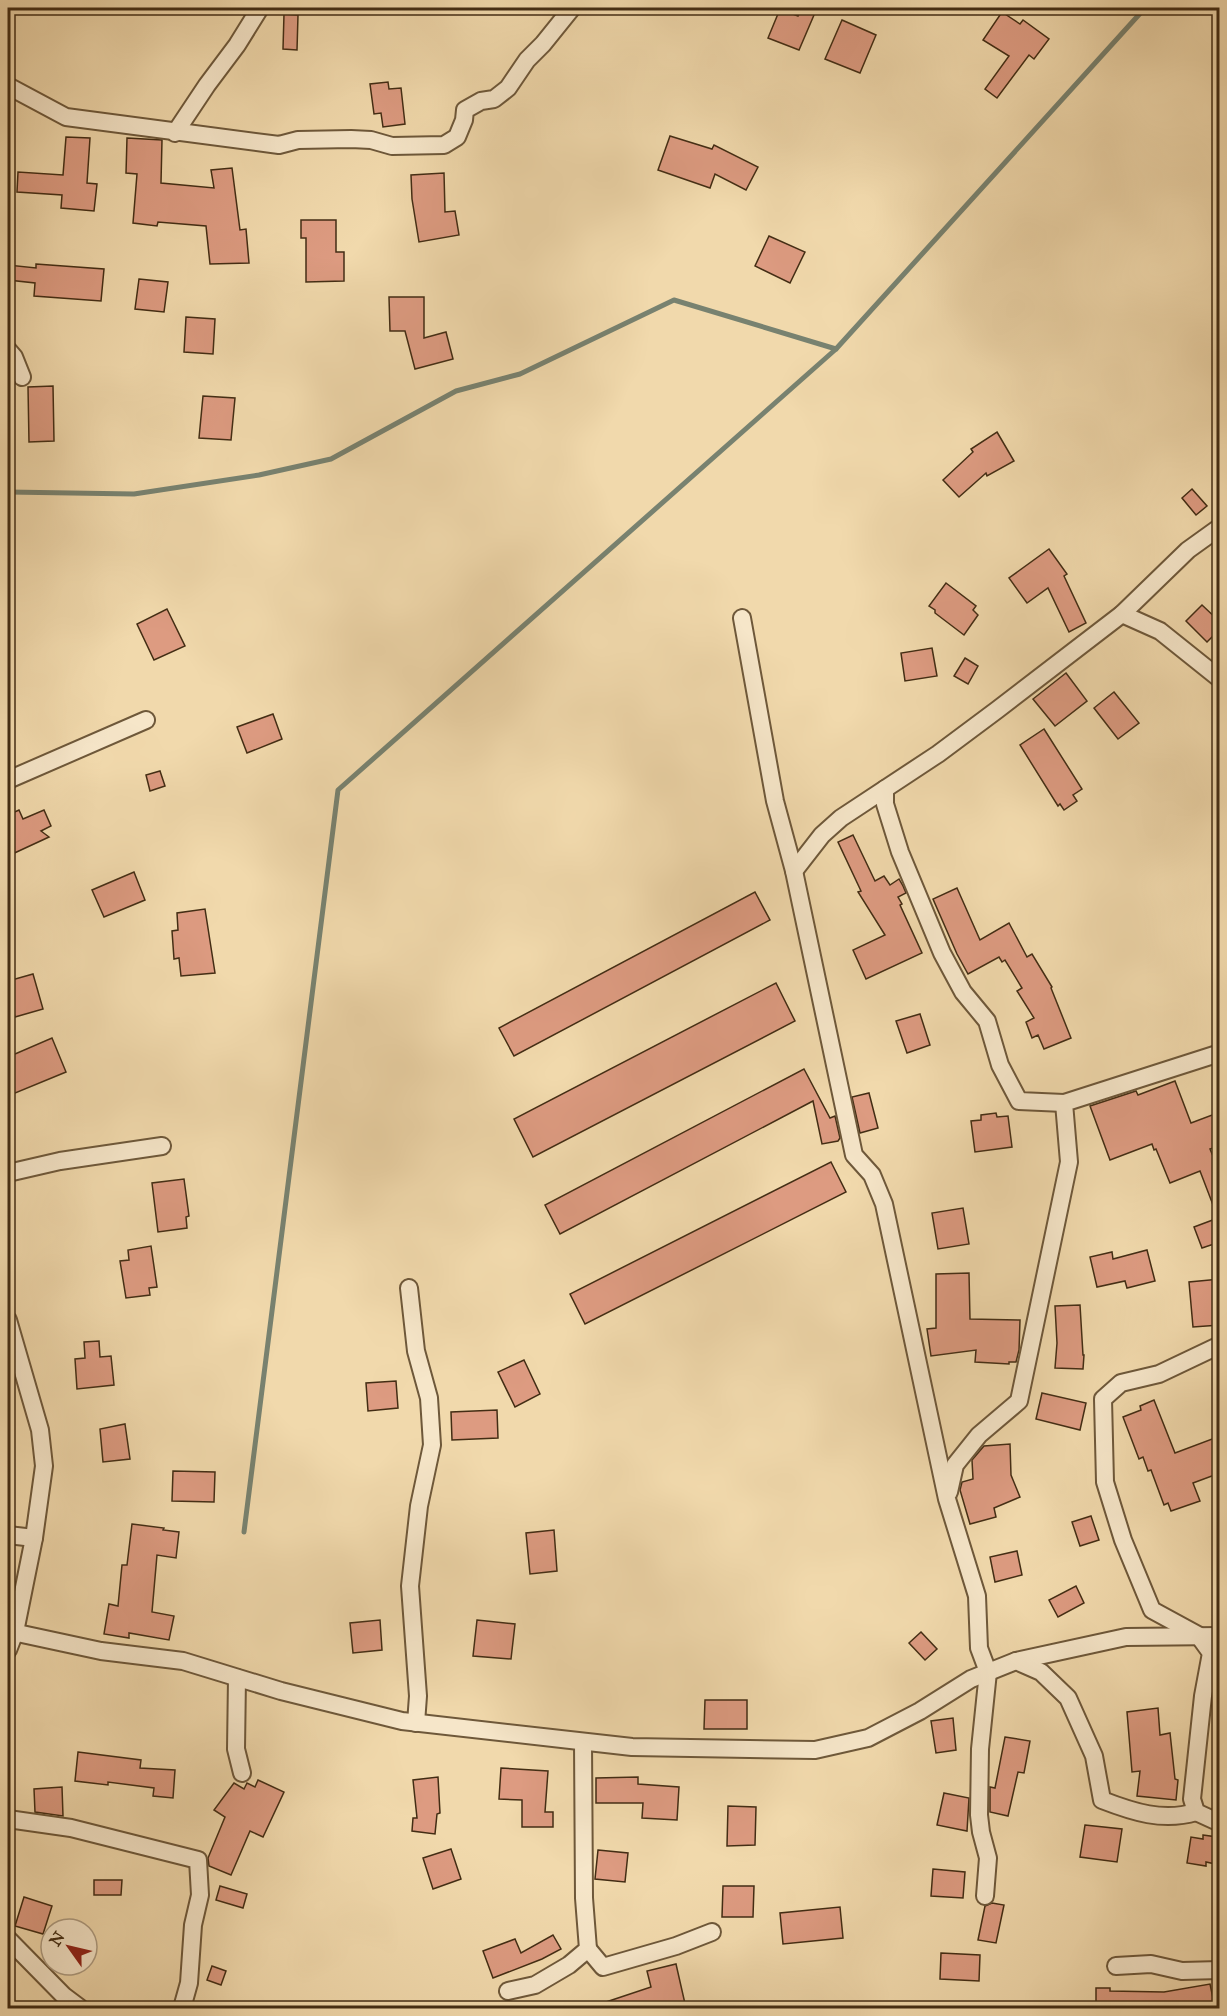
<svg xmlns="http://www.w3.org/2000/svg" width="1227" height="2016" viewBox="0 0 1227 2016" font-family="'IM FELL Great Primer',serif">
	<rect width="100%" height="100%" fill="#f1d9ac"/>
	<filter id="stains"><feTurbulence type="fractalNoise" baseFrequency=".00333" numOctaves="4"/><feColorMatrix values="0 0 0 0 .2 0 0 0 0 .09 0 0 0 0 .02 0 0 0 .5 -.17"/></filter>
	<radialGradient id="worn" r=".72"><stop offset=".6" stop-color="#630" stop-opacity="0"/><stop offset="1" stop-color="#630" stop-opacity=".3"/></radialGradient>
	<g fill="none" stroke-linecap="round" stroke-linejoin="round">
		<g stroke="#788270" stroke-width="5">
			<path d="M8,492L134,494L259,475L331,459L456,391L520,374L674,300L836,349"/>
			<path d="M244,1532L338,790L836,349L1145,8"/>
		</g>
	</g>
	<g fill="#dd9b81" stroke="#432d14" stroke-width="1.5">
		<path d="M802,8H817L799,50L768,38L780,9L798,16Z"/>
		<path d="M1002,12L1020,24L1023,20L1049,39L1034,59L1029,55L997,98L985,89L1009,56L983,40Z"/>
		<path d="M284,14L298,15L297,50L283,49Z"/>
		<path d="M842,20L876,35L860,73L825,59Z"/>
		<path d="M388,82L389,89L401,88L405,124L383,127L381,113L374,114L370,84Z"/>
		<path d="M670,136L712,149L714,145L758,167L746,190L715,174L710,188L658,170Z"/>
		<path d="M66,137L90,138L87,183L97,184L94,211L61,208L62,195L17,192L18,172L63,175Z"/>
		<path d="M127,138L162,140L161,183L214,188L211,170L232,168L240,230L246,229L249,263L210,264L206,226L158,222L157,226L133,223L137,174L126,173Z"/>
		<path d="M444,173L445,212L455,211L459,235L419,242L412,199L411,175Z"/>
		<path d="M301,220H336V252H344V281L306,282V238H301Z"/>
		<path d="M769,236L805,252L790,283L755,266Z"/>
		<path d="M36,264L104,269L101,301L34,296L35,283L8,280V265L36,268Z"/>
		<path d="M139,279L168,282L164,312L135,309Z"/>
		<path d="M389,297H424V338L446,332L453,359L415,369L405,331H390Z"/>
		<path d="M186,317L215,319L213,354L184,352Z"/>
		<path d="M53,386L54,441L29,442L28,387Z"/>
		<path d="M203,396L235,398L231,440L199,438Z"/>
		<path d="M997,432L1014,461L987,476L986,473L959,497L943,480L973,452L971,449Z"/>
		<path d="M1192,489L1207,506L1196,515L1182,498Z"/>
		<path d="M1049,549L1067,574L1064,576L1086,623L1069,632L1048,588L1027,603L1009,578Z"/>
		<path d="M946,583L976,606L973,610L978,615L964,635L935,613V610L929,606Z"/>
		<path d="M1202,605L1220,622V629L1207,642L1186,621Z"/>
		<path d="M167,609L185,646L154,660L137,624Z"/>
		<path d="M932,648L937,676L905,681L901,653Z"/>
		<path d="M965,658L978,666L968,684L954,676Z"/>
		<path d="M1066,673L1087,701L1055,726L1033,699Z"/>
		<path d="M1114,692L1139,723L1118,739L1094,708Z"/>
		<path d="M273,714L282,739L247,753L237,727Z"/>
		<path d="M1044,729L1082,789L1073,795L1077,801L1064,810L1060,804L1058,806L1020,745Z"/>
		<path d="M160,771L165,786L150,791L146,775Z"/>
		<path d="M19,810L23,819L44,810L51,826L41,831L49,837L8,856V815Z"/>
		<path d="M853,835L875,881L884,876L890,885L899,879L903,886L906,893L898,897L902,904L900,905L922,953L866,979L853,950L885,935L858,892L861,891L838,842Z"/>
		<path d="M134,872L145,900L104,917L92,890Z"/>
		<path d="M957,888L980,940L1009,923L1027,957L1032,954L1052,987L1051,988L1071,1038L1044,1049L1038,1035L1032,1038L1026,1022L1034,1018L1017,991L1022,988L1005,960L1002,962L999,957L968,974L957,954L933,899Z"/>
		<path d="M755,892L770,920L514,1056L499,1028Z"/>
		<path d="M205,909L215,973L181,976L179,958L174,959L172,931L178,930L177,913Z"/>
		<path d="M33,974L43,1009L15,1017L8,990V981Z"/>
		<path d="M776,983L795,1021L533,1157L514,1119Z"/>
		<path d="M920,1014L930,1045L907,1053L896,1021Z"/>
		<path d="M52,1038L66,1072L8,1096V1057Z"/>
		<path d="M804,1069L830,1118L835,1116L840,1138L838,1141L822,1144L813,1101L560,1234L545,1205Z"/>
		<path d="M1175,1081L1191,1123L1220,1112V1146L1210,1149L1220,1173V1242L1202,1248L1194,1227L1218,1218L1200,1171L1170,1183L1156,1149L1154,1150L1152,1144L1110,1160L1090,1106L1136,1091L1138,1095Z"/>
		<path d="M869,1093L878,1128L860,1133L852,1097Z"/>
		<path d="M996,1113L997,1117L1008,1116L1012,1147L975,1152L971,1121L981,1120V1115Z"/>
		<path d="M831,1162L846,1192L585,1324L570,1294Z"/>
		<path d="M184,1179L189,1216L186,1217L187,1228L158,1232L152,1183Z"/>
		<path d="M963,1208L969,1244L938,1249L932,1213Z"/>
		<path d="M151,1246L157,1287L149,1288L150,1295L126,1298L120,1261L129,1260L128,1250Z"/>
		<path d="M1147,1250L1155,1281L1127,1288L1125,1281L1097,1287L1090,1257L1112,1252L1113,1259Z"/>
		<path d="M969,1273L970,1319L1020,1320L1019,1350L1016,1362H1009V1364L975,1362L976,1350L931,1356L927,1329L936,1328V1274Z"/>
		<path d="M1220,1279V1325L1193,1327L1189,1282Z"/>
		<path d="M1080,1305L1083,1355H1084L1083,1369L1055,1368L1057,1343L1055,1306Z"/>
		<path d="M99,1341L100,1357L111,1356L114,1385L77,1389L75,1359L85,1358L84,1342Z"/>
		<path d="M524,1360L540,1394L515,1407L498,1372Z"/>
		<path d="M396,1381L398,1408L368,1411L366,1383Z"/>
		<path d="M1042,1393L1086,1403L1080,1430L1036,1419Z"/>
		<path d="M1154,1400L1175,1453L1220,1436V1473L1193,1483L1200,1501L1171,1511L1168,1503L1164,1505L1151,1470L1148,1471L1143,1457L1139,1459L1123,1417L1141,1410L1140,1406Z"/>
		<path d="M497,1410L498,1438L452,1440L451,1412Z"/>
		<path d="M125,1424L130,1459L103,1462L100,1429Z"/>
		<path d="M1010,1444L1011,1475L1020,1497L994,1508L996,1517L970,1524L960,1490L962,1482L973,1479L972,1460L984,1446Z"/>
		<path d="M173,1471L215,1472L214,1502L172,1501Z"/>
		<path d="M1091,1516L1099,1540L1080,1546L1072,1522Z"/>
		<path d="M132,1524L164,1528L163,1530L179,1532L176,1558L157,1555L152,1612L174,1616L169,1640L129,1633V1638L104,1634L109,1604L118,1606L122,1565H127Z"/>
		<path d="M554,1530L557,1571L530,1574L526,1533Z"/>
		<path d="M1017,1551L1022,1575L995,1582L990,1557Z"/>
		<path d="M1076,1586L1084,1603L1058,1617L1049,1600Z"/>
		<path d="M380,1620L382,1650L353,1653L350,1623Z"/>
		<path d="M477,1620L515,1624L511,1659L473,1656Z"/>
		<path d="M921,1632L937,1649L925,1660L909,1643Z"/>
		<path d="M705,1700H747V1729H704Z"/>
		<path d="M1158,1708L1160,1735L1170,1733L1175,1779L1178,1780L1176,1800L1137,1796L1140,1771L1132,1772L1127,1712Z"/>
		<path d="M953,1718L956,1750L936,1753L931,1721Z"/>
		<path d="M1005,1737L1030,1741L1024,1773L1018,1772L1008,1816L990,1812V1787L995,1788Z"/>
		<path d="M78,1752L141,1760L140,1768L175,1770L173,1798L153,1796L154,1788L108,1782V1785L75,1781Z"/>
		<path d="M501,1768L548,1771L545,1812H553V1827H522V1800L499,1799Z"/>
		<path d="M438,1777L440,1813L437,1814L435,1834L412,1831L413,1818H417L413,1780Z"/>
		<path d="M638,1777V1784L679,1787L677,1820L642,1818L643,1803H596V1778Z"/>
		<path d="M258,1780L284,1792L263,1837L250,1831L231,1875L209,1866L208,1858L225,1817L214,1810L234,1783L244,1789L247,1783L255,1787Z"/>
		<path d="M62,1787L63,1816L35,1812L34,1789Z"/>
		<path d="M944,1793L969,1798L967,1831L937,1825Z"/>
		<path d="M728,1806L756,1807L755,1845L727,1846Z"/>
		<path d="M1085,1825L1122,1829L1117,1862L1080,1857Z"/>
		<path d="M1203,1835L1217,1837L1216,1842H1220V1865L1206,1862V1866L1187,1863L1191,1837L1203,1839Z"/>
		<path d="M451,1849L461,1879L433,1889L423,1858Z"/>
		<path d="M598,1850L628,1853L625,1882L595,1879Z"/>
		<path d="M933,1869L965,1872L963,1898L931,1896Z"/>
		<path d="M94,1880H122L121,1895H94Z"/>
		<path d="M220,1886L247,1894L243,1908L216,1900Z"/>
		<path d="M723,1886H754L753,1917H722Z"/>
		<path d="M24,1897L52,1906L43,1934L15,1926Z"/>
		<path d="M992,1903L1004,1905L996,1943L978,1940L985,1906Z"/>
		<path d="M840,1907L843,1938L783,1944L780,1913Z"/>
		<path d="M553,1935L561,1949L542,1959L493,1978L483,1951L515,1939L521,1953Z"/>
		<path d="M941,1953L980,1955L979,1981L940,1979Z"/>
		<path d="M676,1964L686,2008H595L594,2006L651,1987L647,1971Z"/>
		<path d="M212,1966L226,1971L221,1985L207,1980Z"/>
		<path d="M1210,1984L1215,2008H1096V1988H1110V1991L1164,1992Z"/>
	</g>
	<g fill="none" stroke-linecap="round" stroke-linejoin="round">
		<g stroke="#6e583a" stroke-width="20">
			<g id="minor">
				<path d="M8,86L66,117L279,145L298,140L351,139L371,140L392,146L444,145L457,137L464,120L465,110L481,101L494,99L508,88L527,60L543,44L572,8"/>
				<path d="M175,133L207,85L237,45L260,8"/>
				<path d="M8,350L14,357L22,377"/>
				<path d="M1122,614L1160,631L1220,679"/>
				<path d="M742,618L775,801L794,871L854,1155L872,1175L884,1204L947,1499L977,1596L979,1648L988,1672L980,1749L979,1815L981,1832L988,1858L985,1896"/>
				<path d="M8,780L146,720"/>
				<path d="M885,789V804L900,852L942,953L963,992L987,1021L1000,1065L1019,1101L1064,1103"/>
				<path d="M794,871L822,835L841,818L938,754L997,710L1122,614L1188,550L1220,527"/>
				<path d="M8,1173L60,1161L162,1146"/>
				<path d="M409,1288L416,1351L429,1398L432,1445L419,1506L410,1586L418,1696L416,1723"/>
				<path d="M8,1320L40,1430L44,1466L34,1538L15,1632L8,1650"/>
				<path d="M1220,1345L1159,1374L1121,1383L1103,1399L1105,1482L1123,1540L1152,1610L1198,1635L1211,1653L1203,1696L1192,1799L1196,1812L1220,1823"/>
				<path d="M949,1492L955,1465L979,1435L1019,1401L1069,1162L1064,1103L1220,1053"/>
				<path d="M8,1535L34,1538"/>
				<path d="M8,1631L101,1651L183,1661L281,1691L402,1721L632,1747L815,1750L868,1738L920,1711L971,1679L1016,1661L1126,1637L1220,1636"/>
				<path d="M1016,1661L1041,1672L1068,1698L1094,1756L1102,1800C1133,1812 1163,1822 1196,1812"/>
				<path d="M237,1678L236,1749L242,1773"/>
				<path d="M8,1819L71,1828L198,1860L200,1895L193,1925L189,1983L182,2008"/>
				<path d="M8,1939L64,1996L80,2008"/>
				<path d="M588,1949L603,1967L676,1946L712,1932"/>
				<path d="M1116,1966L1151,1964L1182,1971L1220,1970"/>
				<path d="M508,1991L535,1985L569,1965L588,1949L584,1898L583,1742"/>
			</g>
		</g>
		<use href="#minor" stroke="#f6e6c9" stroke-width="16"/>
	</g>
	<rect width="1227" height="2016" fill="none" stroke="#f1d9ac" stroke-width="30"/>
	<rect x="9" y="9" width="1209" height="1998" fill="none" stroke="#432d14" stroke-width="3"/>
	<rect x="15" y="15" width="1197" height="1986" fill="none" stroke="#432d14" stroke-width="1.5"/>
	<g transform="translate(69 1947) rotate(304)"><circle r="28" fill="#f6e6c9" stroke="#ae9c81" stroke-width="1.5"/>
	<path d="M0-4.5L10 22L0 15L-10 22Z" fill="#8f2418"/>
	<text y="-9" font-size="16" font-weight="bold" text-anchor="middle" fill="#432d14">N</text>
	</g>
	<rect width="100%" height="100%" filter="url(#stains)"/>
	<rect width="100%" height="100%" fill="url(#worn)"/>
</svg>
